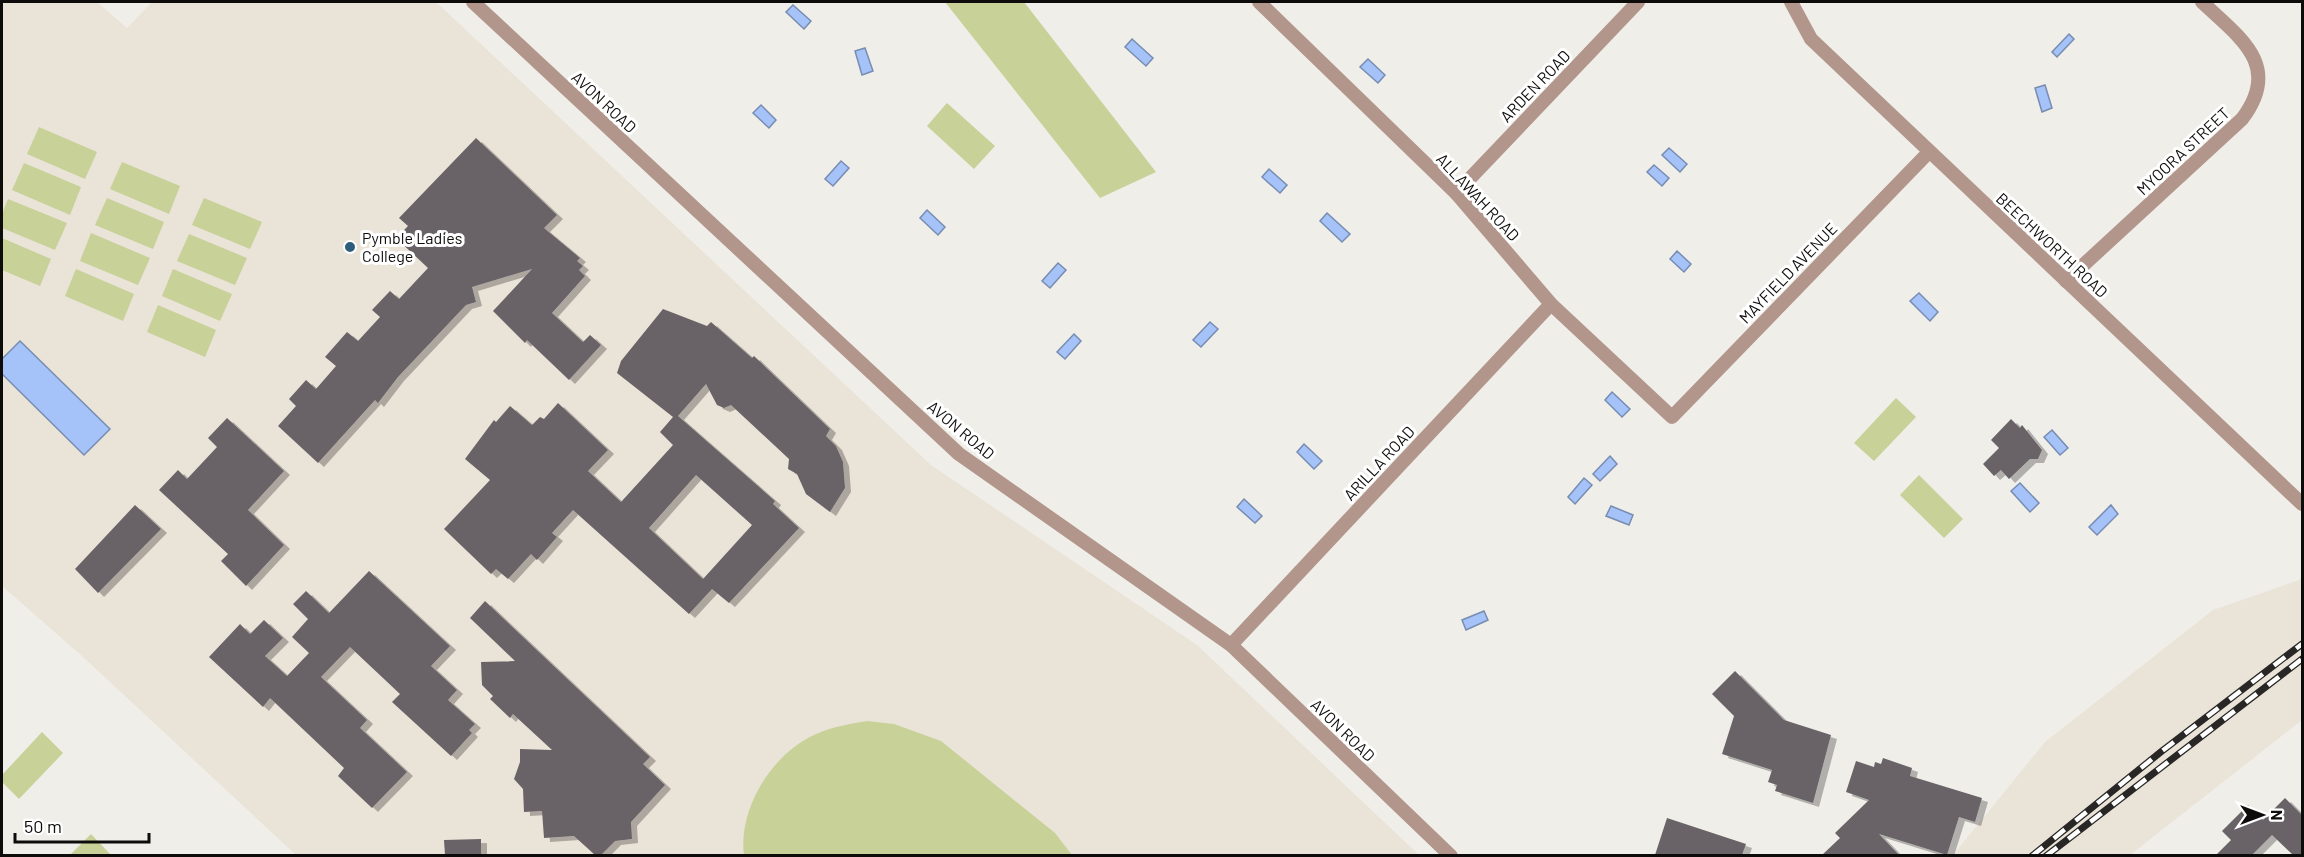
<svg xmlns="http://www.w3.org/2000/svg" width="2304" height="857" viewBox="0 0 2304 857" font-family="Barlow,sans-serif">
	<defs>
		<filter id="shadow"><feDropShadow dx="6" dy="4" stdDeviation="0" flood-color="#0004"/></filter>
	</defs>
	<rect width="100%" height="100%" fill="#f0eee9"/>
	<g fill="#eae3d8">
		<path d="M2,2H97L127,28L152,2H436L931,465L1197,645L1419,855H296L82,656L2,586Z"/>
		<path d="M2302,579V720L2130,855H1953L2045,742L2213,610Z"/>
	</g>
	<g fill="#c8d198">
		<path d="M945,2H1024L1156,172L1100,198Z"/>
		<path d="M947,103L995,146L974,169L927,126Z"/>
		<path d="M39,127L97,152L85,179L27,154Z"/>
		<path d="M122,162L180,186L169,214L110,189Z"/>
		<path d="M24,163L81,187L70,215L12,190Z"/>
		<path d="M107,198L164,222L153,249L95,225Z"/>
		<path d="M204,198L262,222L250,249L192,225Z"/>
		<path d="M8,199L67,223L55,250L2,228V214Z"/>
		<path d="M91,233L150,258L138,285L80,261Z"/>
		<path d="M189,234L247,258L235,285L177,261Z"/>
		<path d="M2,238L51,259L40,286L2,270Z"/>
		<path d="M76,269L134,294L123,321L65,296Z"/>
		<path d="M173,269L232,294L220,321L162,296Z"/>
		<path d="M158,305L216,330L205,357L147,332Z"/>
		<path d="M1896,398L1916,417L1874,461L1854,443Z"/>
		<path d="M1919,475L1963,519L1944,538L1900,495Z"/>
		<path d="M867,721L894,724L941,741L1055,833L1072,855H744C738,809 772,754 814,735C831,727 849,724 867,721Z"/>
		<path d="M42,732L63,753L19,799L2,782V775Z"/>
		<path d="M91,834L111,855H70Z"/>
	</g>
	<g fill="#a5c3f8" stroke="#778cb1" stroke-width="1.5">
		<path d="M793,5L811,21L804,29L786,12Z"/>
		<path d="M2069,34L2074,39L2057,57L2052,52Z"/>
		<path d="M1132,39L1153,58L1146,66L1125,47Z"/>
		<path d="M865,48L873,71L862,75L855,51Z"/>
		<path d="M1368,59L1385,75L1378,83L1360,67Z"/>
		<path d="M2045,85L2052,108L2042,112L2035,88Z"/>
		<path d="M761,105L776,120L769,128L753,113Z"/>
		<path d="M1669,148L1687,164L1680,172L1662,155Z"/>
		<path d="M841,161L849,168L833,186L825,179Z"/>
		<path d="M1654,165L1669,178L1662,186L1647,172Z"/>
		<path d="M1269,169L1287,185L1280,193L1262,177Z"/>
		<path d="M927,210L945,227L938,235L920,218Z"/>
		<path d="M1327,213L1350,234L1342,242L1320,221Z"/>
		<path d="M1677,251L1691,264L1684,272L1670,259Z"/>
		<path d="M1058,263L1066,270L1050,288L1042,281Z"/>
		<path d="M1919,293L1938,312L1930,321L1910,301Z"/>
		<path d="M1210,322L1218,329L1201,347L1193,340Z"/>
		<path d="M1074,334L1081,341L1065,359L1057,352Z"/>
		<path d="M20,341L110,429L84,455L2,374V359Z"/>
		<path d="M1612,392L1630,409L1622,417L1605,400Z"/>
		<path d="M2052,430L2068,448L2060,455L2044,437Z"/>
		<path d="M1304,444L1322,461L1314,469L1297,452Z"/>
		<path d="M1610,456L1617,464L1600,481L1593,474Z"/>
		<path d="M1584,478L1592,485L1575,504L1568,497Z"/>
		<path d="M2020,483L2039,503L2030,512L2011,491Z"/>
		<path d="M1244,499L1262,516L1255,523L1237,507Z"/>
		<path d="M2111,505L2118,514L2097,535L2089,527Z"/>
		<path d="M1611,506L1633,515L1629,525L1606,516Z"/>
		<path d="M1484,611L1488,620L1466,630L1462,620Z"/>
	</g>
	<g fill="#696467" fill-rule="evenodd" filter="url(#shadow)">
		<path d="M476,138L557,215L544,228L580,258L577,261L583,266L579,270L585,276L552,313L583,342L590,335L601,345L569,380L527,340L525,343L493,311L532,269L472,287L476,302L466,305L398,377L378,403L375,400L318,463L278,426L296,406L289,399L306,380L316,389L336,366L325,357L347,332L358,341L380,317L372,310L390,291L399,299L428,268L396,238L408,226L399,218Z"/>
		<path d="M663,309L707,326L711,322L752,358L754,356L830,429L826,436L836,446L843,462L845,488L830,512L806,494L797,474L788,469L789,459L731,405L724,408L717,405L706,384L678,416L775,501L773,504L799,528L729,603L712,589L689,614L573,510L552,533L557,537L537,560L531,554L508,579L496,569L491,574L444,529L490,480L465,459L494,420L496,422L510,406L532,425L540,417L544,419L558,403L608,450L588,471L621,502L673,445L660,432L673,417L617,373L621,361ZM696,475L752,525L703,579L649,528Z"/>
		<path d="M227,418L284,471L248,510L284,545L246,586L221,561L228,554L159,490L178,470L187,479L217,447L208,438Z"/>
		<path d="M2011,419L2020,428L2022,425L2042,450L2038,459H2030L2009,479L2001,470L1994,476L1983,464L1999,448L1991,440Z"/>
		<path d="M135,505L161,529L98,593L75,569Z"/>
		<path d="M369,571L450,646L431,666L457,690L448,700L475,724L469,730L472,733L451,756L392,702L400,694L350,647L321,677L367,720L360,728L407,772L372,808L338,776L344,768L270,698L263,707L209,657L240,624L250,634L264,620L283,638L265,656L287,676L309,653L292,637L308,619L293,604L306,591L329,613Z"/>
		<path d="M485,601L650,757L643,764L665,785L631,822L632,839L615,841L601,855H595L574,836L544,838L542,811L524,812L523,789L514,779L520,762V749L552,750L513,714L510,718L490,699L493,696L482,685L481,662L515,661L470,618Z"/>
		<path d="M1735,671L1784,720L1831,735L1813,803L1775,791L1777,785L1768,782L1772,770L1722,754L1734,716L1712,694Z"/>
		<path d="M1883,758L1912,768L1910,776L1982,798L1975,822L1959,817L1947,855L1879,834L1899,855H1822L1840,838L1835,833L1869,800L1846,792L1856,761L1874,767L1875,762L1881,764Z"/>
		<path d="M2285,798L2302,815V855H2293L2272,835L2252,855H2216L2231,840L2222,831L2248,805L2263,820Z"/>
		<path d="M1667,818L1746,844L1742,855H1655Z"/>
		<path d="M481,839V855H445L444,840Z"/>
	</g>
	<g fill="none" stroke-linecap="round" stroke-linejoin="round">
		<g stroke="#b2968b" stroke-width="14">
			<path d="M473,2L959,454L1231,645L1451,856"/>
			<path d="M1259,2L1456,193L1551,304L1672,417L1929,152"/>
			<path d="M1791,2L1811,39L2302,504"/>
			<path d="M1456,193L1638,2"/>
			<path d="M2066,281L2242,119C2283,65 2239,37 2202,2"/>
			<path d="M1231,645L1551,304"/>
		</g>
		<g stroke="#282725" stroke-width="7">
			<g id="rail">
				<path d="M2032,856L2162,751L2302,644"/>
				<path d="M2046,856L2302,659"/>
			</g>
		</g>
		<use href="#rail" stroke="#fff" stroke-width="4.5" stroke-dasharray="14" stroke-linecap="butt"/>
	</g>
	<circle fill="#2c5e7b" stroke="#fff" stroke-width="2" cx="350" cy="247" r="6"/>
	<g text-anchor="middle" stroke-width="6" stroke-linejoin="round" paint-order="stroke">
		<g font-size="16" fill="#0d0c0b" stroke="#fff">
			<text transform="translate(1535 86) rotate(-46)" y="6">ARDEN ROAD</text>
			<text transform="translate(604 102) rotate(43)" y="6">AVON ROAD</text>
			<text transform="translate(2183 151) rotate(-43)" y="6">MYOORA STREET</text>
			<text transform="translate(1478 197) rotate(47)" y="6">ALLAWAH ROAD</text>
			<text transform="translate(2052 245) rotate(43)" y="6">BEECHWORTH ROAD</text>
			<text transform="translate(1788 273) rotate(-46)" y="6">MAYFIELD AVENUE</text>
			<text transform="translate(961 430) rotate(40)" y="6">AVON ROAD</text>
			<text transform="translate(1379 463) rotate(-47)" y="6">ARILLA ROAD</text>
			<text transform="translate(1343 730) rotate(44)" y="6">AVON ROAD</text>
		</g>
		<g font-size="16" fill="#0d0c0b" stroke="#fff" text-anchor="start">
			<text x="362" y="244">Pymble Ladies<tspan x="362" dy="18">College</tspan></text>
		</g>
	</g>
	<rect width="2304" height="857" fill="none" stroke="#0d0c0b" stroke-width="6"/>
	<g transform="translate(2262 815) rotate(90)" stroke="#ffffff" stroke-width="4.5" paint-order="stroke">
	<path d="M0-4.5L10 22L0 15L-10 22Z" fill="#0d0c0b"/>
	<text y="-9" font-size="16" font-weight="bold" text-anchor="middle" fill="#0d0c0b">N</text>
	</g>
	<path d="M15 833v9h134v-9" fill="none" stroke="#0d0c0b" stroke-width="3"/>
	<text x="24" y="833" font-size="18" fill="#0d0c0b" stroke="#ffffff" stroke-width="4.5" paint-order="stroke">50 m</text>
</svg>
